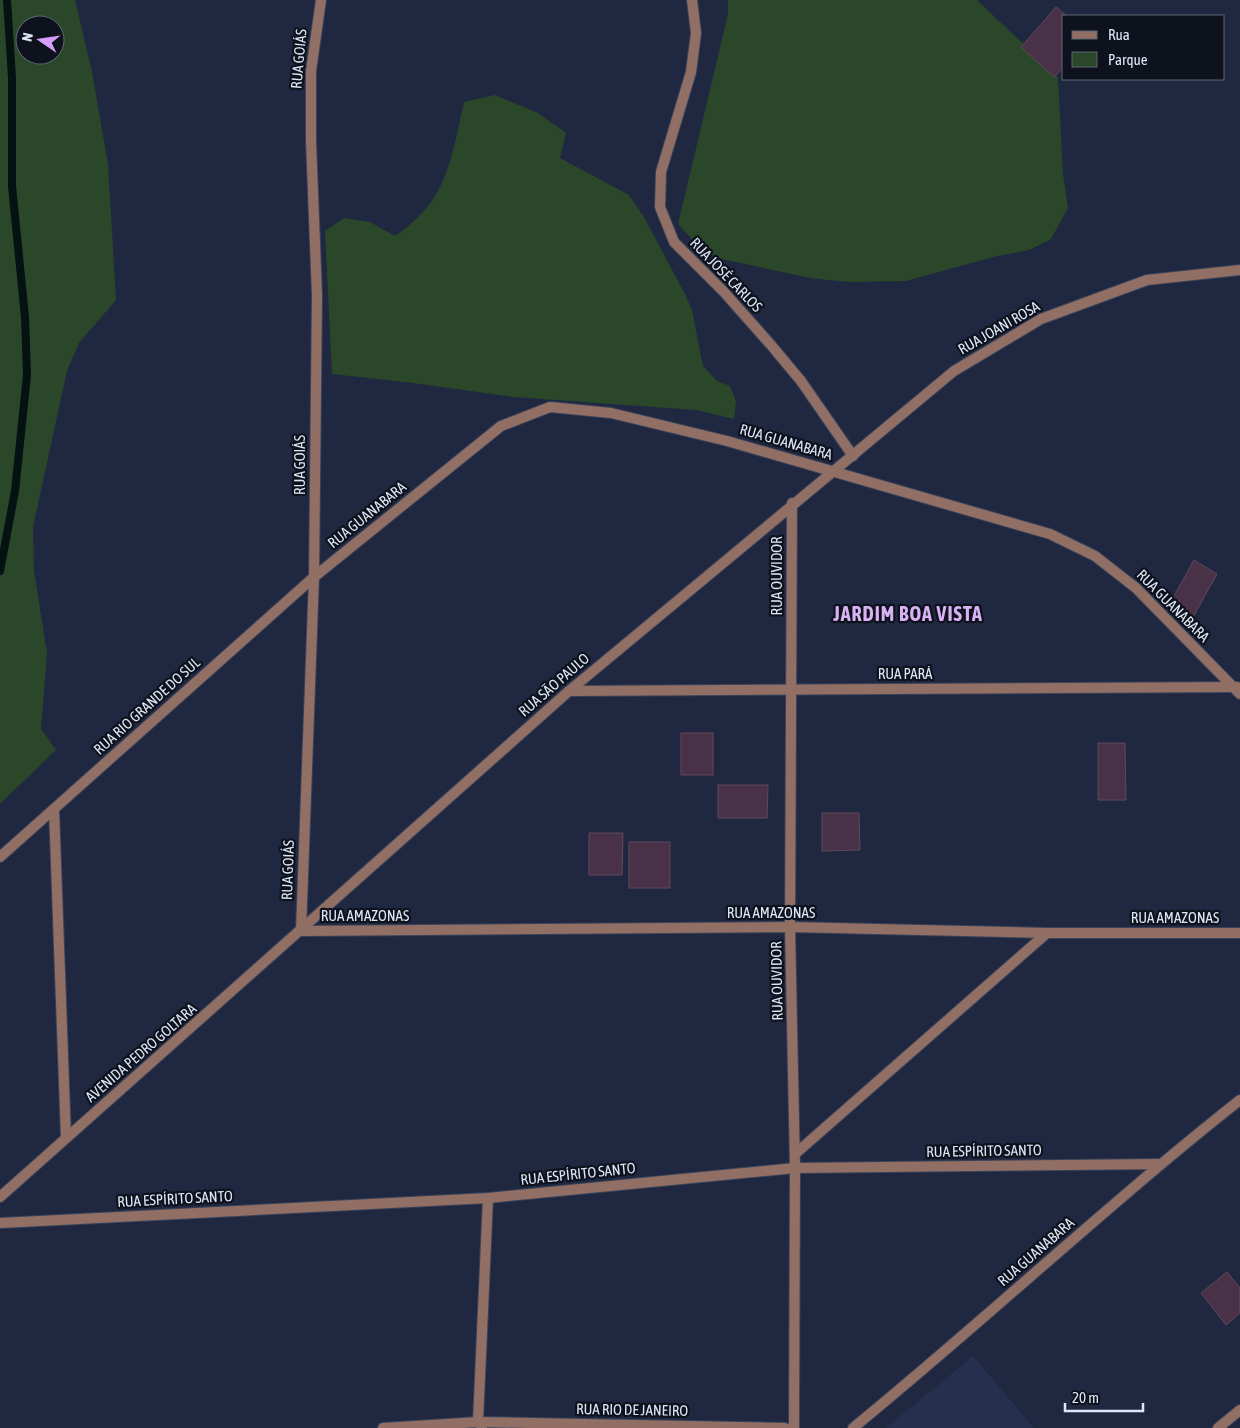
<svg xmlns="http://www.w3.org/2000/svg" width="1240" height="1428" viewBox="0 0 1240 1428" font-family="'Asap Condensed',sans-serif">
	<rect width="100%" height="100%" fill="#1f2840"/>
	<path fill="#25304e" d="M973,1356L1034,1428H886Z"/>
	<g fill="#2b4729" fill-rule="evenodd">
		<path d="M0,0H75L92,72L108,164L116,300L79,343L67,371L33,527L34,570L47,653L41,729L56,750L0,804ZM25,25H55V55H25Z"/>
		<path d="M728,0H977L1058,77L1063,174L1068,208L1051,239L1029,250L993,257L906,281L848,282L810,278L722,259L700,248L678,224L728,14Z"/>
		<path d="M495,95L538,113L566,133L560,158L629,195L645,219L685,294L692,310L703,366L717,381L730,386L736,401L734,419L696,410L514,397L413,383L332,374L325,231L344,218L370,222L395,236C448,201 451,159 464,102Z"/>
	</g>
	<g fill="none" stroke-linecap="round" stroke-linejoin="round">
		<path stroke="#041212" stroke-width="8" d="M0,571L15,491L27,375L25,317L12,186V78L7,0"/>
	</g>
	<g fill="#493247" stroke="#60485e">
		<path d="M1056,7L1067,16H1064V66L1054,77L1021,47Z"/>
		<path d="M1194,560L1217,574L1193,617L1173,598Z"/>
		<rect x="681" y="733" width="32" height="42"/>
		<path d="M1098,743H1125L1126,800H1098Z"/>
		<path d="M718,785H768L767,818H718Z"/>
		<path d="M822,813H859L860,850L822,851Z"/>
		<path d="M589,833H623L622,875H589Z"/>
		<rect x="629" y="842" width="41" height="46"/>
		<path d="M1227,1272L1240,1288V1313L1226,1325L1201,1293Z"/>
	</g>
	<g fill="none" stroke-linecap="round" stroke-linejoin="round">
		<g stroke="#3a4359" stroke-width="12">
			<g id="minor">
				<path d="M692,0L696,33L691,72L661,172L660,207L674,242L724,292L771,345L801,381L853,456"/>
				<path d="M792,503L790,927L795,1168L794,1428"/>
				<path d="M569,691L1237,687"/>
				<path d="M54,809L66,1138"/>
				<path d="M0,857L314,577L501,426L550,407L611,413L727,441L1050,534L1095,556L1136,588L1240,694"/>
				<path d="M301,931L790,927L1047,933H1240"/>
				<path d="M301,931L314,577L317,295L311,141V71L321,0"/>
				<path d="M795,1154L1047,933"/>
				<path d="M0,1197L569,691L954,371L1041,319L1147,280L1240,270"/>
				<path d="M0,1223L488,1198L795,1168L1160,1164"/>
				<path d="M482,1427L478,1422L488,1198"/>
				<path d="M383,1428L478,1422L785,1428"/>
				<path d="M853,1428C984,1321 1107,1205 1240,1100"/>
				<path d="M1218,1428L1240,1410"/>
			</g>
		</g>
		<use href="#minor" stroke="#916f65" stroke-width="10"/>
	</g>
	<g text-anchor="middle" stroke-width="4.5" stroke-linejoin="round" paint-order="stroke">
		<g font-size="15" fill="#dfe6f6" stroke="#0d121c">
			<text transform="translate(299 59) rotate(-85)" y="5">RUA GOIÁS</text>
			<text transform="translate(726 275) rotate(46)" y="5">RUA JOSÉ CARLOS</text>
			<text transform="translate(999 328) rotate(-30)" y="5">RUA JOANI ROSA</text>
			<text transform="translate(786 442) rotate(16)" y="5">RUA GUANABARA</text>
			<text transform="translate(300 465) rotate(-90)" y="5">RUA GOIÁS</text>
			<text transform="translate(367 515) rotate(-39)" y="5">RUA GUANABARA</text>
			<text transform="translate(777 576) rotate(-90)" y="5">RUA OUVIDOR</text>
			<text transform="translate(1173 606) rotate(45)" y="5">RUA GUANABARA</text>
			<text x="905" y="679">RUA PARÁ</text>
			<text transform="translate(554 685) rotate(-41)" y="5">RUA SÃO PAULO</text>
			<text transform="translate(147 706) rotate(-42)" y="5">RUA RIO GRANDE DO SUL</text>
			<text transform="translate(288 870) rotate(-88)" y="5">RUA GOIÁS</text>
			<text x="771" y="918">RUA AMAZONAS</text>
			<text x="365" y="921">RUA AMAZONAS</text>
			<text x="1175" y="923">RUA AMAZONAS</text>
			<text transform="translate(777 981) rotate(-91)" y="5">RUA OUVIDOR</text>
			<text transform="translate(141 1053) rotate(-41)" y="5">AVENIDA PEDRO GOLTARA</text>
			<text transform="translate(984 1151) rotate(-1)" y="5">RUA ESPÍRITO SANTO</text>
			<text transform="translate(578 1174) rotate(-6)" y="5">RUA ESPÍRITO SANTO</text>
			<text transform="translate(175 1199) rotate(-3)" y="5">RUA ESPÍRITO SANTO</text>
			<text transform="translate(1036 1252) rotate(-41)" y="5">RUA GUANABARA</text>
			<text transform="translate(632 1410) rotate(1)" y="5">RUA RIO DE JANEIRO</text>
		</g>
		<g font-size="20" font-weight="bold" letter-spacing="1" fill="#d9b2f4" stroke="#0d121c">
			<text x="908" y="621">JARDIM BOA VISTA</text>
		</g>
	</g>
	<rect x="1062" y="15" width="162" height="65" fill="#0d121c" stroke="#616773"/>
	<rect x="1072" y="31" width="25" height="8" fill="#916f65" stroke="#616773"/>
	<text x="1108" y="40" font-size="15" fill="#dfe6f6">Rua</text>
	<rect x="1072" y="52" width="25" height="15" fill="#2b4729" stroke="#616773"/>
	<text x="1108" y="65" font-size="15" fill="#dfe6f6">Parque</text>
	<g transform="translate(40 40) rotate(283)"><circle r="24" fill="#0d121c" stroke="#616773"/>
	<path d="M0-4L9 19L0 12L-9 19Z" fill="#d59cfb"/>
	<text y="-8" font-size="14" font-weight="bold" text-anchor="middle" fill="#dfe6f6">N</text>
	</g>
	<path d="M1065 1403v8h78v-8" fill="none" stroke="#dfe6f6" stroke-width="2.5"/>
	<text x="1072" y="1403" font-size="15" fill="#dfe6f6" stroke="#0d121c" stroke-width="4" paint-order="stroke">20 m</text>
</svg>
